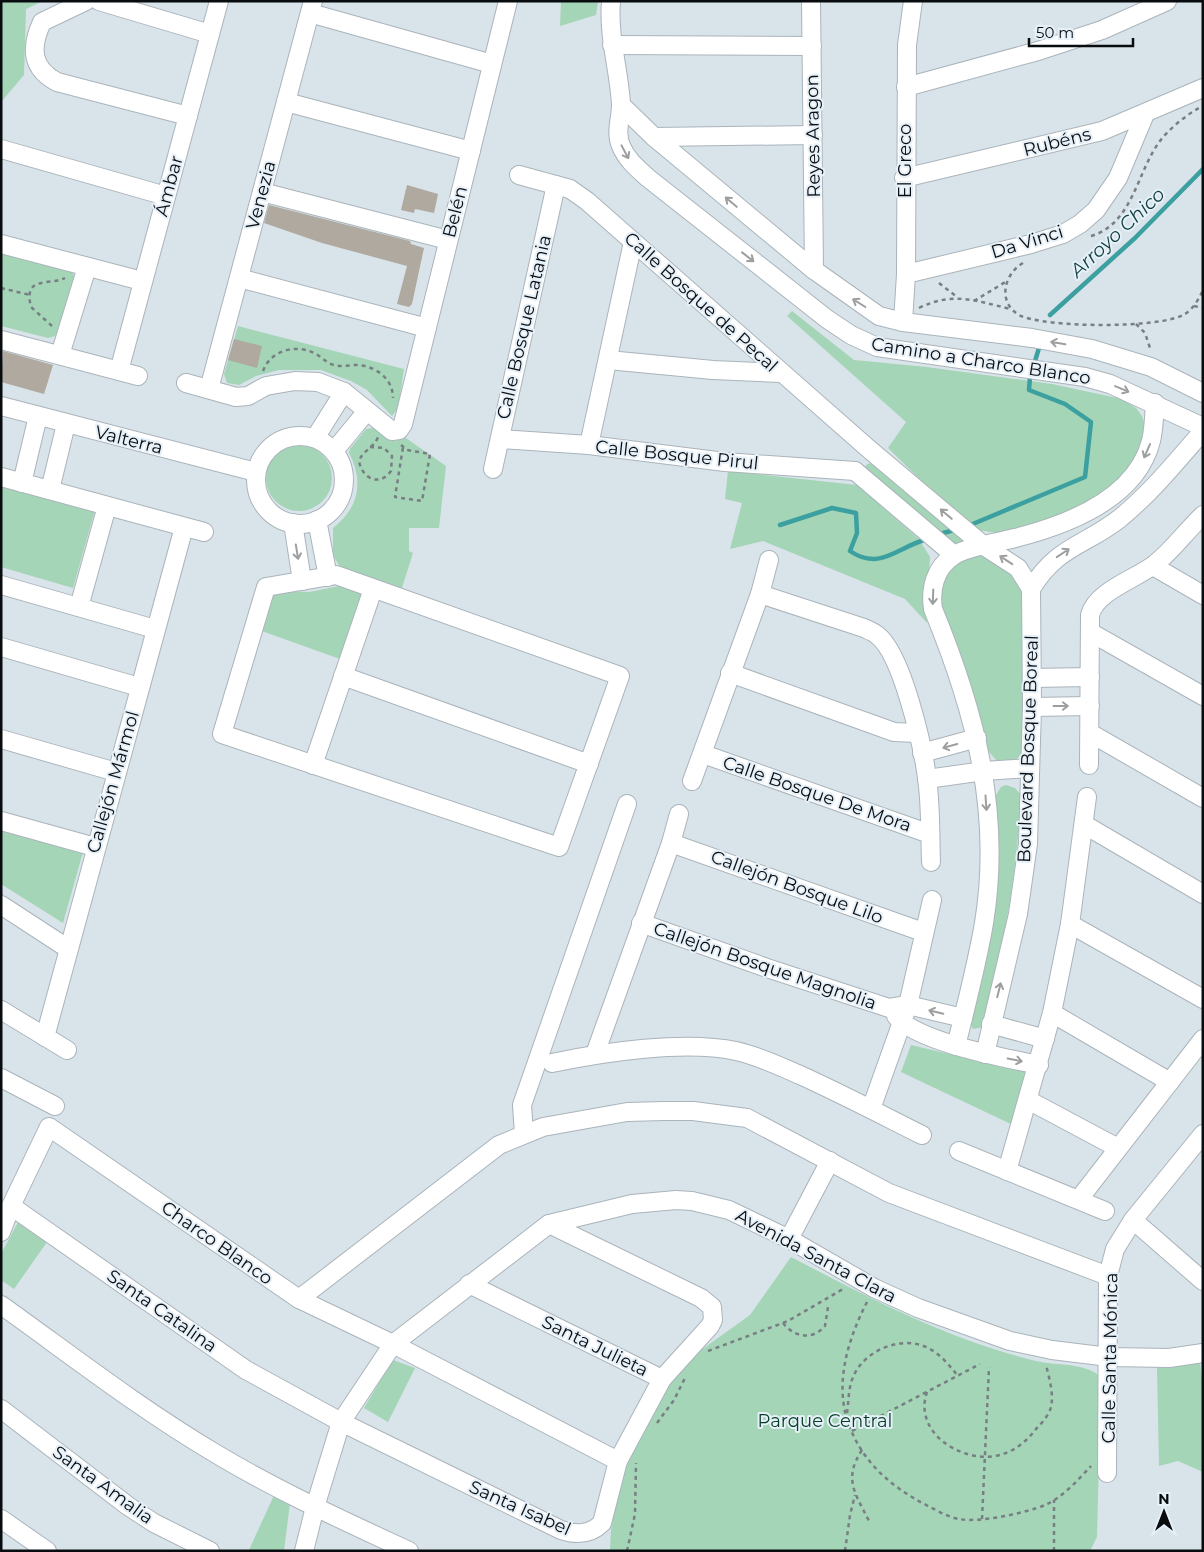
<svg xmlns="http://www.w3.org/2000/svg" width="1204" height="1552" viewBox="0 0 1204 1552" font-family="Montserrat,sans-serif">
	<rect width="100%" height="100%" fill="#d9e3ea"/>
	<g fill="#a4d5b6">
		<path d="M1,1H43L26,9L24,75L1,102Z"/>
		<path d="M561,1H598L596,15L560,26Z"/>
		<path d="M1,249L72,271L76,282L59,335L48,338L1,326Z"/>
		<path d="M792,311L854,360L927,367L1052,384L1122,399L1136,408L1142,416L1145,425L1143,451L1118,482L1087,505L1057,519L1005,534L977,530L965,524L888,448L906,422L787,316Z"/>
		<path d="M238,326L404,369L398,408L392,416L367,390L351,381L321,370H279L256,376L239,385L227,383L224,374Z"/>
		<path d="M373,428L388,439L396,441L403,436L446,466L439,528H409V551L413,553L401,591L341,569L333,555V528C359,508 364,481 349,453L350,449L366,429Z"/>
		<circle cx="299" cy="478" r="33"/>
		<path d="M873,462L962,538L963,544L958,549L865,469L866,465Z"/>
		<path d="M728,471L857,485L919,539L930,557L929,574L924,592L927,623L905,599L763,541L730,549L742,503L725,499Z"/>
		<path d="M1,484L95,510L73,588L1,567Z"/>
		<path d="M980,556C1009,562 1020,573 1024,602V751L1016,760L999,763L988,751L938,605L942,576L960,560Z"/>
		<path d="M339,586L360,592L362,599L340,659L259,630L271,594L280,591L309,592Z"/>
		<path d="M1006,785L1015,788L1021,795C1017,874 1003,951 984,1027L973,1029C965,1018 979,994 982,981C996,917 997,860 996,795L1001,787Z"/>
		<path d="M1,829L83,852L63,923L1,884Z"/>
		<path d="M911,1045L1025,1072L1027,1076L1013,1125L901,1072Z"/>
		<path d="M18,1222L47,1242L14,1289L1,1280V1254Z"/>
		<path d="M791,1257C869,1298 949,1340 1036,1361C1056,1366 1085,1362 1101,1377L1097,1537L1090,1551H610L611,1529L621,1480L635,1443L667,1382L697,1353L750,1315Z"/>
		<path d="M393,1360L415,1368L388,1422L364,1408Z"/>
		<path d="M1200,1363L1203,1390V1472L1178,1461L1159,1466L1157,1368Z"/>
		<path d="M276,1491L290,1503L284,1551H251L249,1550Z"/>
	</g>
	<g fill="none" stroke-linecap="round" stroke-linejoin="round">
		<g stroke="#3ca0a1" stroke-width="4.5">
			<path d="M1050,315L1135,238L1203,169"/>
			<path d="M1035,361L1039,348"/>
			<path d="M780,525L832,508L856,513L857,533L850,551C879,571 897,548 924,540"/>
			<path d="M968,526L1085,477L1091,422L1065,404L1029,390L1030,377"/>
			<path d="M940,534L954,530"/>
		</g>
	</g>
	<g fill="#afa99f">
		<path d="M407,185L438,194L434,213L415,209L414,213L401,210Z"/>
		<path d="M269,205L410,241L411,244L424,248L412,304L409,307L397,304L407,266L322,243L264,223Z"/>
		<path d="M234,339L262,346L257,368L228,360Z"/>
		<path d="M3,351L53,365L44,394L1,382Z"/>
	</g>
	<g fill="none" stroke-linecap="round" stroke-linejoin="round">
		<g stroke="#aab4bb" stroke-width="20">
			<g id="minor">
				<path d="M86,1L42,22C30,48 31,68 57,82L188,116"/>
				<path d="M99,1L210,34"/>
				<path d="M611,1C608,37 619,69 621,104C621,119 615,132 621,146C627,160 637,168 648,178L827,319L851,335L877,347L1085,377L1110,384L1203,427"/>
				<path d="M811,1L814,270"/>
				<path d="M310,13L492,64"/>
				<path d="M612,45L812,46"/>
				<path d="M906,87L1038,51L1102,30L1167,1"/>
				<path d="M286,102L471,151"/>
				<path d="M621,105L654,137L814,270L879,316L903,322L1032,338L1092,349L1151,367L1203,393"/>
				<path d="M654,137L813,135"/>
				<path d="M1,149L166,196"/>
				<path d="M519,175L570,189L587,201L870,450L984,546L1018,568L1031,589L1032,707L1028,844L1018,914L985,1054"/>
				<path d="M904,178L1102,131L1203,88"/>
				<path d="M262,192L448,240"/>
				<path d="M1,244L142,281"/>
				<path d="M906,274L1031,244L1063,234L1080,224L1096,210L1118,178L1145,114"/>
				<path d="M239,278L427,328"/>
				<path d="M903,322L906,274L907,45L913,1"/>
				<path d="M1,340L138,376"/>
				<path d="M60,355L87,267"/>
				<path d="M608,360L713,370L780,373"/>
				<path d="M119,371L219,1"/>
				<path d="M186,383L236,397L248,396L266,386L295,381L318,382L344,392L392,431L399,430L403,424L508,1"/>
				<path d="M209,389L313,1"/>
				<path d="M1,406L256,472"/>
				<circle cx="300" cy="480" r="44"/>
				<path d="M315,438L344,392"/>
				<path d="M500,439L589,445L725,462L855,471"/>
				<path d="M589,445L633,242"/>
				<path d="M334,451L367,411"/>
				<path d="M493,469L556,185"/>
				<path d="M855,471L954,555"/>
				<path d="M1,477L204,532"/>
				<path d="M22,483L38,416"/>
				<path d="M50,490L66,424"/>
				<path d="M317,520L328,577"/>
				<path d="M293,523L302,581"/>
				<path d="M1153,566L1203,595"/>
				<path d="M336,575L620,676L559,847L222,734L266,587Z"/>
				<path d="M1,585L155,629"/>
				<path d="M1031,589C1056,547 1084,546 1119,519C1151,493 1176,462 1203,431"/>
				<path d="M760,594L864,628C868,630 874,632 877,635C902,653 923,747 927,778C931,806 930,835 931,862"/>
				<path d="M79,607L107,506"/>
				<path d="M1090,632L1203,696"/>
				<path d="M1,647L139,687"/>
				<path d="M730,673L894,732L918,733"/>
				<path d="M343,676L589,764"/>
				<path d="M1032,678L1090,677"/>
				<path d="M1032,707L1090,706"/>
				<path d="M1090,733L1203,798"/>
				<path d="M1,739L116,772"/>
				<path d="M922,753L977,738"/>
				<path d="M703,754L930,834"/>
				<path d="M313,765L373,589"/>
				<path d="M1089,765L1090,615C1096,591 1136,579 1155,564C1173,550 1186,531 1203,515"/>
				<path d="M927,779L984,771L1030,768"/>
				<path d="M692,781L760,594L769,560"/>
				<path d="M1,821L95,847"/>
				<path d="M1085,825L1203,894"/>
				<path d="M671,843L923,932"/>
				<path d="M1,905L67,948"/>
				<path d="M641,923L767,968L889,1008L908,1005L963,1018"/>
				<path d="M1070,924L1203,999"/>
				<path d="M1,1010L67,1050"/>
				<path d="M1052,1013L1170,1082"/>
				<path d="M896,1016C917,1042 1005,1058 1039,1065"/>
				<path d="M991,1024L1045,1039"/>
				<path d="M45,1037L184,527"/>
				<path d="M956,1046C966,1006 977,964 984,923C1002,812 975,711 933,609C930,589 935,568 953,556C965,547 1000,542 1015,538C1067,525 1136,499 1151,441C1154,429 1154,416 1155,403"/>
				<path d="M595,1054L671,843L679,814"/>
				<path d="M552,1063C604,1052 685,1040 736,1051C759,1056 779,1066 800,1075C842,1094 882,1115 922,1135"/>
				<path d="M1,1078L55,1106"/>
				<path d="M1028,1100L1118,1148"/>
				<path d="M871,1109L908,1005L932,900"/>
				<path d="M524,1134L522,1105L627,804"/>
				<path d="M959,1151L1105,1211"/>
				<path d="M1007,1171L1052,1013L1070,924L1087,797"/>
				<path d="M1079,1199L1203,1039"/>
				<path d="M11,1206L246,1370L341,1422L561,1530C576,1535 590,1535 602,1523L618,1461L662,1379L710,1326L713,1320L712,1307L701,1298L549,1224"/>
				<path d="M1133,1220L1203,1281"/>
				<path d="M1,1232L11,1206L49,1127L299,1299L393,1344L618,1461"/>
				<path d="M789,1239L830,1161"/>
				<path d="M469,1284L662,1379"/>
				<path d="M299,1299L499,1145L543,1127L627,1112L664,1111H693L747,1118L889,1193L1108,1276"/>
				<path d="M1,1305C71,1355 139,1408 213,1452C276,1490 342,1520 409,1551"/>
				<path d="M1,1409L128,1506L154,1523L210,1551"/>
				<path d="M1107,1473L1108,1276L1115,1249L1133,1220L1203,1134"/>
				<path d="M1,1519L47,1551"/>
				<path d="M304,1551L315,1507L341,1422L393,1344L549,1224L632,1204L676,1200L692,1201L729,1210L789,1239L874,1288L918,1308L1010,1341L1052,1350L1109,1357L1169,1358L1203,1353"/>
			</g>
		</g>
		<g stroke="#787f84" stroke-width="2.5" stroke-dasharray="4 4" stroke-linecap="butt">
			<path d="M1091,236C1133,224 1137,171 1160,141C1170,128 1185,116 1199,108"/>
			<path d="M1023,263C1004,274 997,302 1019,315C1044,328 1161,329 1185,314C1193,309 1199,299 1203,290"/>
			<path d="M939,283L957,297"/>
			<path d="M1,288L30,295"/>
			<path d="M974,301L1007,281"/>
			<path d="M1194,306L1203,308"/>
			<path d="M919,308C954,291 975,301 1011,309"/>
			<path d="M1136,324L1145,333L1151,351"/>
			<path d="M52,326L31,307C23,275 49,286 65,278"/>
			<path d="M263,371C271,350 295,344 314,353C321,356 326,363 334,365C341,367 349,365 357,365C375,366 393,378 393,398"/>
			<path d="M401,445L407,450L430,454L422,501L395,497L403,447"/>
			<path d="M370,447L384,448L392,456L391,471C380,487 362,479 359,461C363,450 374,448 378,437"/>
			<path d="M867,1302C849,1337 835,1380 847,1419C860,1461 891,1487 928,1506C938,1511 948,1517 959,1519C979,1523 1026,1513 1045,1505C1063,1497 1078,1480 1091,1466"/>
			<path d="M783,1323C794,1337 812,1341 825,1326L828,1307"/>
			<path d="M708,1351L788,1321L843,1289"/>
			<path d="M927,1392C913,1432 960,1462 995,1456C1013,1453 1026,1442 1036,1429C1042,1423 1049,1415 1051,1407C1054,1394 1049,1377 1046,1365"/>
			<path d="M847,1413C849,1400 848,1387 854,1375C866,1349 904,1334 930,1349C941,1355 950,1366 958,1376"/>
			<path d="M657,1423L674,1400L685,1378"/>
			<path d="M852,1431L980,1364"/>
			<path d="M862,1450C843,1479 855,1493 869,1521"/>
			<path d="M982,1519L989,1367"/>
			<path d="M627,1551L635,1514L636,1463"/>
			<path d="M845,1551L850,1515L855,1495"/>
			<path d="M1054,1551V1500"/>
		</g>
		<use href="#minor" stroke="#fff" stroke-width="18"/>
	</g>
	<defs><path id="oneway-shaft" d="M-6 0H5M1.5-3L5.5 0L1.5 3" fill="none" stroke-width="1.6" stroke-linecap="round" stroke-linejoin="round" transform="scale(1.25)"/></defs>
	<g stroke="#9d9e9f">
		<use href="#oneway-shaft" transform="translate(625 152) rotate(62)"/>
		<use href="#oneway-shaft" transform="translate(731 202) rotate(-140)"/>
		<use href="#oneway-shaft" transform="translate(748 257) rotate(38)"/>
		<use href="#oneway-shaft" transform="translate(859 303) rotate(-148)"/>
		<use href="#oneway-shaft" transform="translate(1058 343) rotate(-170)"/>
		<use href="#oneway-shaft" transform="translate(1122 389) rotate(23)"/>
		<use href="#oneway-shaft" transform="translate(1147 451) rotate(114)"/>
		<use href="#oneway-shaft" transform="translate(946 514) rotate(-140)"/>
		<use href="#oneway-shaft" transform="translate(297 552) rotate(81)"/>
		<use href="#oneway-shaft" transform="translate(1063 553) rotate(-34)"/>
		<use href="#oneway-shaft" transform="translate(1006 560) rotate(-147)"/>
		<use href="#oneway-shaft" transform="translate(933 597) rotate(92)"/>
		<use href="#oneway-shaft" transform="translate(1061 706)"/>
		<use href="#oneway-shaft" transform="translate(950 746) rotate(165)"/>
		<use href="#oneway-shaft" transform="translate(986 803) rotate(86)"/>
		<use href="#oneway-shaft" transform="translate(999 990) rotate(-76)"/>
		<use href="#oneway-shaft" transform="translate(936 1012) rotate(-167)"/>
		<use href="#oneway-shaft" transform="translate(1015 1060) rotate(11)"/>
	</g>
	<g text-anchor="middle" stroke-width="4" stroke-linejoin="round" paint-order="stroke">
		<g font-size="18" fill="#090c0f" stroke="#e6f0f8">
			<text transform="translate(813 136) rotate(-91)" y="6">Reyes Aragon</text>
			<text transform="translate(1057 142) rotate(-14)" y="6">Rubéns</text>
			<text transform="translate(905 161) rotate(-90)" y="6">El Greco</text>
			<text transform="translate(169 186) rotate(-75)" y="6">Ámbar</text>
			<text transform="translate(261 195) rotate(-75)" y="6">Venezia</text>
			<text transform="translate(455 212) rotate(-76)" y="6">Belén</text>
			<text transform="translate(1027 242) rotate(-17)" y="6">Da Vinci</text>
			<text transform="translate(701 302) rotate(42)" y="6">Calle Bosque de Pecal</text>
			<text transform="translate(524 327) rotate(-77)" y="6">Calle Bosque Latania</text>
			<text transform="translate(981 361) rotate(9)" y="6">Camino a Charco Blanco</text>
			<text transform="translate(129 440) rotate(14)" y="6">Valterra</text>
			<text transform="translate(677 455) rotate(6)" y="6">Calle Bosque Pirul</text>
			<text transform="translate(1028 749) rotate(-88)" y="6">Boulevard Bosque Boreal</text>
			<text transform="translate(113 782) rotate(-74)" y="6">Callejón Mármol</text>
			<text transform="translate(817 794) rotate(19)" y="6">Calle Bosque De Mora</text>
			<text transform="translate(797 887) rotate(20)" y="6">Callejón Bosque Lilo</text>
			<text transform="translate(765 966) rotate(19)" y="6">Callejón Bosque Magnolia</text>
			<text transform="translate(217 1243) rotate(35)" y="6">Charco Blanco</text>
			<text transform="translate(816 1256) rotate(28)" y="6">Avenida Santa Clara</text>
			<text transform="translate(162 1311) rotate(35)" y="6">Santa Catalina</text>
			<text transform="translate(595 1346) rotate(26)" y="6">Santa Julieta</text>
			<text transform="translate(1110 1358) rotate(-89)" y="6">Calle Santa Mónica</text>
			<text transform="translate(103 1485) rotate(36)" y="6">Santa Amalia</text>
			<text transform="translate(520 1508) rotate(24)" y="6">Santa Isabel</text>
		</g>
		<g font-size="18" fill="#073f25" stroke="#e6f0f8">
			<text x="825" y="1427">Parque Central</text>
		</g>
		<g font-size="19" font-style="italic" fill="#0d3c3c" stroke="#e6f0f8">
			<text transform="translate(1117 232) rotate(-43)" y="7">Arroyo Chico</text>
		</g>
	</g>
	<rect width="1204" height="1552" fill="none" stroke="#090c0f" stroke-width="5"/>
	<g transform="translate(1164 1512)" stroke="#e6f0f8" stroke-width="4" paint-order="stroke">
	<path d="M0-4L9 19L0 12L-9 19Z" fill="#090c0f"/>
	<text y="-8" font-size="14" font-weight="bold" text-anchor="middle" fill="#090c0f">N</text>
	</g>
	<path d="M1029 38v8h104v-8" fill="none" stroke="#090c0f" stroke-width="2.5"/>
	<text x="1036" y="38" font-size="15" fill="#090c0f" stroke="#e6f0f8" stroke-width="4" paint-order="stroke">50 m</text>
</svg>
